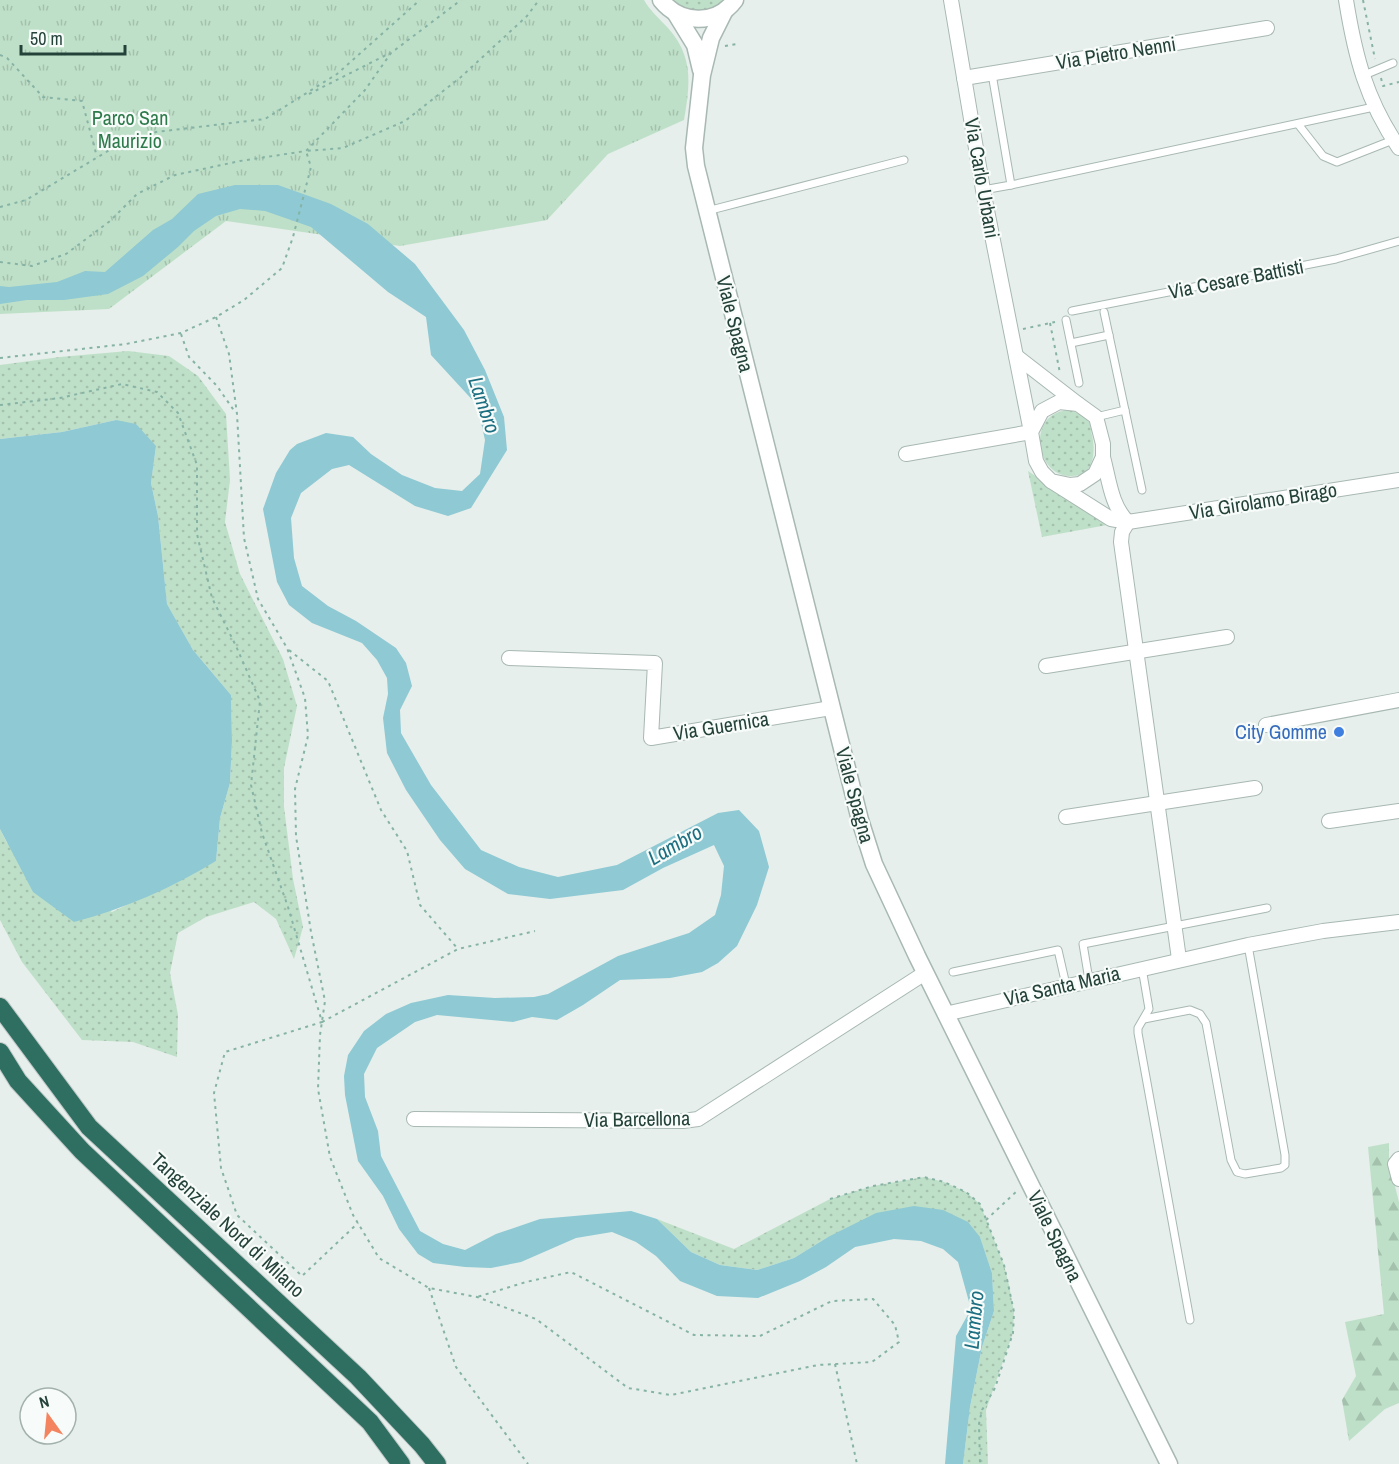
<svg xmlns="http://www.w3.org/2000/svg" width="1399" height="1464" viewBox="0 0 1399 1464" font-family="'Archivo Narrow',sans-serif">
	<defs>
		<pattern id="grass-dots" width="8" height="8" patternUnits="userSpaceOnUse" patternTransform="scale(1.5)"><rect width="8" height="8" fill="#bfe0c8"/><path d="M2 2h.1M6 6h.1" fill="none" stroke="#a4c1ad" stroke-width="1.8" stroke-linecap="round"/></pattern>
		<pattern id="forest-firs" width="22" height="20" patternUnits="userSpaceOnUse" patternTransform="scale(1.5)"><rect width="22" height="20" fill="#bfe0c8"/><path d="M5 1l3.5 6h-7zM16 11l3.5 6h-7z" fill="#a4c1ad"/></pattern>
		<pattern id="park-tufts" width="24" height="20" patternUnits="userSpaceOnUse" patternTransform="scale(1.5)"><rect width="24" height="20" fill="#bfe0c8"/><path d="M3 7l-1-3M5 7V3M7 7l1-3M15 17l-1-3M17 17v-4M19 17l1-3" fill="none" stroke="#a4c1ad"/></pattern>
	</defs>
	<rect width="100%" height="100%" fill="#e6efeb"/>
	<g fill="url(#grass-dots)">
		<path d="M670,0H725C707,19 689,12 670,0Z"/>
		<path d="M128,351L169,356L198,376L226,414L230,480L225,522L240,574L283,659L297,706L284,768V807L293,879L303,927L294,959L276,919L254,902L206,917L178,933L170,973L178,1015L177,1057L133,1042L82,1040L22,962L0,920V829L7,843L112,912L216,861L220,818L230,783L232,741L231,695L193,650L167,604L158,516L151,483L156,446L116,420L62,432L0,439V365L60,357Z"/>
		<path d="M1069,410C1075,412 1085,415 1089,422C1091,425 1091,431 1092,435C1096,453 1094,478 1069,476C1035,474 1026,413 1069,410Z"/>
		<path d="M1028,471L1107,525L1042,537Z"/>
		<path d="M924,1177L944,1182L966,1192L980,1204L1004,1265L1009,1285L1014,1312L1013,1333L986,1410L988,1464H963L970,1407L982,1347L994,1311L992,1273L980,1237H828L794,1258L757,1270L720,1265L691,1252L657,1219L734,1249L830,1199L873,1186Z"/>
	</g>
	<path fill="url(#forest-firs)" d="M1389,1143V1163L1399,1202V1403L1385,1409L1349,1441L1342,1400L1356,1376L1345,1322L1384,1314L1368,1147Z"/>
	<path fill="url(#park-tufts)" d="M0,0H644C650,11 660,19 668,28C694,57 690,85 684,120L608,154L547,220L400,246L226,221L109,309L0,314Z"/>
	<g fill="#8ec9d4">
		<path d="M235,185H278L331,204L368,224L415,264L464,330L485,370L504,417L507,450L471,508L448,516L415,506L349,465L332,469L301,493L291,518L294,558L302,586L328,606L356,621L396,648L406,663L412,686L400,710L401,733L431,785L481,850L519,867L558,877L617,865L718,813L739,810L759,831L769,867L757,905L737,946L718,963L702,972L670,978L620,980L583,1005L557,1020L532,1017L513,1022L437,1015L415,1022L377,1048L364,1074L365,1097L378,1131L381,1156L420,1231L443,1244L465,1250L496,1234L540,1219L631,1211L657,1219L691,1252L720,1265L757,1270L794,1258L828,1237L876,1213L914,1206L943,1210L968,1222L980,1237L992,1273L994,1311L982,1347L970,1407L963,1464H945L956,1336L971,1309L958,1262L943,1249L921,1241L894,1239L855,1247L826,1267L800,1281L758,1298L717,1296L680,1281L656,1256L636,1242L612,1232L576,1238L521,1262L491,1268L465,1267L433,1263L418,1254L399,1229L383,1196L358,1161L345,1095L344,1076L348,1055L364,1031L386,1014L411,1003L448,995L495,998L534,997L548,994L618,956L689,933L715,915L721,895L724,866L714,845L663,868L623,890L550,899L508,894L465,869L440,840L406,790L387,753L383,718L388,694L387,678L377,660L362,643L312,623L289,605L277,582L263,509L276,473L290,450L297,444L326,433L353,437L371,454L402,475L435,488L462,491L480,474L485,440L477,405L431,355L426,317L388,292L311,227L265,211L240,209L216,216L194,231L178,247L143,276L108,294L64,300H27L0,304V286L9,287L57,282L85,271L105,272L153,230L172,219L198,194Z"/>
		<path d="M116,420L136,424L156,446L151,483L158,516L167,604L193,650L231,695L232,741L230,783L220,818L216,861C172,888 124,909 74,922L33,892L0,829V439L62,432Z"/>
	</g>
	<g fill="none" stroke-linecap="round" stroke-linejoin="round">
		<g stroke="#a8b8b2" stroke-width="9">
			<g id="service">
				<path d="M1362,76L1393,63"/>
				<path d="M1298,124L1323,156L1337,162L1393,140"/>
				<path d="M1011,185L1374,107"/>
				<path d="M983,190L1011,185L992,74"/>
				<path d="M707,211L904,160"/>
				<path d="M1072,311L1336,259L1399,241"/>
				<path d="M1104,312L1142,490"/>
				<path d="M1066,320L1079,383"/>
				<path d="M1071,343L1109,335"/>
				<path d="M1096,417L1125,410"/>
				<path d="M1142,968L1149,1009L1138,1028V1033L1190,1320"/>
				<path d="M953,972L1058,950L1066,985"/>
				<path d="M1089,980L1083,944L1267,908"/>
				<path d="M1144,1019L1190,1010L1200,1014L1206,1023L1231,1160L1237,1172L1245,1174L1281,1168L1285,1165V1155L1248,945"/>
			</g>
		</g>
		<g stroke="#a8b8b2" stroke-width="16">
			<g id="minor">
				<path d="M1346,0C1355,56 1366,100 1399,148"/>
				<path d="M964,78L1267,28"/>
				<path d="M1016,356L1078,404"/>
				<path d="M1059,402L1078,404L1096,417L1103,444V457L1095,474L1080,484L1070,485L1051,481L1042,472L1036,461L1031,432L1042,411Z"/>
				<path d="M906,454L1031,432L983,190L951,0"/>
				<path d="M1103,457C1109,479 1111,506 1128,522"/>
				<path d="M1051,481L1111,519L1128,522L1399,480"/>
				<path d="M1128,522L1122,532L1121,542L1179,959"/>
				<path d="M509,658L655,663L651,738L831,708"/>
				<path d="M1046,666L1227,637"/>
				<path d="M1266,725L1399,700"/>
				<path d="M1066,817L1255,788"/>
				<path d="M1329,821L1399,811"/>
				<path d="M945,1014L1248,945L1323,931L1399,922"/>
				<path d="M414,1119L683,1121L698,1119L925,973"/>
				<path d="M1399,1159L1395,1164L1399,1179"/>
			</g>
		</g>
		<g stroke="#a8b8b2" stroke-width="19">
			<g id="tertiary">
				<path d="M661,0C680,24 716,26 735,0"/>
				<path d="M724,12L711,38L702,75L694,148L696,166L860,820L874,864L917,956L1169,1464"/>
				<path d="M676,14L695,45L701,70"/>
			</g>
		</g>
		<g stroke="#c2cac8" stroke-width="20">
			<g id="motorway">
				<path d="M0,1007L89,1127L358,1377L422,1445L437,1464"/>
				<path d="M0,1052L18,1081L82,1151L370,1422L401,1464"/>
			</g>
		</g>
		<g stroke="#86b3a5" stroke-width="2" stroke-dasharray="3 4.5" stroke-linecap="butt">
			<path d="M1363,0L1375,59"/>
			<path d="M725,46L737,44"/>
			<path d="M0,55L7,58L43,97L82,101L97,157"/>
			<path d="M1381,78L1383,86L1399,82"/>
			<path d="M309,94L390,53"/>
			<path d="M0,207L26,200L118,145L156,132L265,119L337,74L420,0"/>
			<path d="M0,262L32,266L66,254L110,221L137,194L175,175L240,161L306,151L365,90L391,53L461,0"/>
			<path d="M216,317L229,354L237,414L244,538L258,599L287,648L305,698L308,736L295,789L296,836L311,932L325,1001L320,1035L318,1089L330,1157L353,1215L379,1258L429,1288L477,1297L536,1319L628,1388L671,1395L818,1365L872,1362L899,1342L895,1325L873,1299L832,1301L760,1336L694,1335L571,1272L526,1282L477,1297"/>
			<path d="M1050,323L1060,373"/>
			<path d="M1023,329L1055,322"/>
			<path d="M181,334L189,357L217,386L235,412"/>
			<path d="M0,358L126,344L181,333L216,317L244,300L282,268L293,237L311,167L306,151L343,148L405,121L461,77L527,16L539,0"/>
			<path d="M0,405L60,398L122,384L157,392L178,413L197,465V534L212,598L236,646L260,701L251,785L262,833L288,907L322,1022L225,1052L214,1093L221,1168L237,1215L302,1276L358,1223"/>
			<path d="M289,650L328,681L381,810L407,851L420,905L458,949"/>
			<path d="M322,1022L458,949L535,931"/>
			<path d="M830,1199L873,1186L924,1177L944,1182L966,1192L980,1204L1004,1265L1014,1312L1013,1333L995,1388L982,1410L979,1424L980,1464"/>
			<path d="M986,1220L1017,1191"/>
			<path d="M429,1288L456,1367L528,1464"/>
			<path d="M835,1364L857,1464"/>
		</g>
		<use href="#service" stroke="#fff" stroke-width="7"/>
		<use href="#minor" stroke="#fff" stroke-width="14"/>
		<use href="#tertiary" stroke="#fff" stroke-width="16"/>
		<use href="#motorway" stroke="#2f6f62" stroke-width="18"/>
	</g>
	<circle fill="#3f7fe0" stroke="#f7fbf9" stroke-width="2" cx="1339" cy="732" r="6"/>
	<g text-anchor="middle" stroke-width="4.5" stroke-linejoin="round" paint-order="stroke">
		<g font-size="20" fill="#24423a" stroke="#f7fbf9">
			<text transform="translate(1116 53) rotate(-9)" y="7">Via Pietro Nenni</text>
			<text transform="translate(982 178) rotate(80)" y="7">Via Carlo Urbani</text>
			<text transform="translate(1236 279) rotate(-11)" y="7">Via Cesare Battisti</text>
			<text transform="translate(735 324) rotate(76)" y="7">Viale Spagna</text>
			<text transform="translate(1263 501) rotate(-9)" y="7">Via Girolamo Birago</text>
			<text transform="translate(721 726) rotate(-9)" y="7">Via Guernica</text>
			<text transform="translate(855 795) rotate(75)" y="7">Viale Spagna</text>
			<text transform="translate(1062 986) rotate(-13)" y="7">Via Santa Maria</text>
			<text transform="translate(637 1119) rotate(-1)" y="7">Via Barcellona</text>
			<text transform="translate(228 1225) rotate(43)" y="7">Tangenziale Nord di Milano</text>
			<text transform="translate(1055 1236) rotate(64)" y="7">Viale Spagna</text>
		</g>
		<g font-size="20" fill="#2d7a4b" stroke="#f7fbf9">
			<text x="130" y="125">Parco San<tspan x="130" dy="23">Maurizio</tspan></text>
		</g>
		<g font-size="20" fill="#366cbe" stroke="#f7fbf9" text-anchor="end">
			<text x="1327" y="739">City Gomme</text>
		</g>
		<g font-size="21" font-style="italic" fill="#1c6f80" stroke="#f7fbf9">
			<text transform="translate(484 405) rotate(71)" y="7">Lambro</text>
			<text transform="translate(675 845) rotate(-30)" y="7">Lambro</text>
			<text transform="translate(974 1320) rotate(-85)" y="7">Lambro</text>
		</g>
	</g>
	<g transform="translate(48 1416) rotate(345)"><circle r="28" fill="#f7fbf9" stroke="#a3b1ad" stroke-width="1.5"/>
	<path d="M0-4.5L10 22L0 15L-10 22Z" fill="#f4845f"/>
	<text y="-9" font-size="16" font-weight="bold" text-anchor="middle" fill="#24423a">N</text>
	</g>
	<path d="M21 45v9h104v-9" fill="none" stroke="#24423a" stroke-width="3"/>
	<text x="30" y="45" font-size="18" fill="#24423a" stroke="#f7fbf9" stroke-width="4.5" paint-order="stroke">50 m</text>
</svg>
